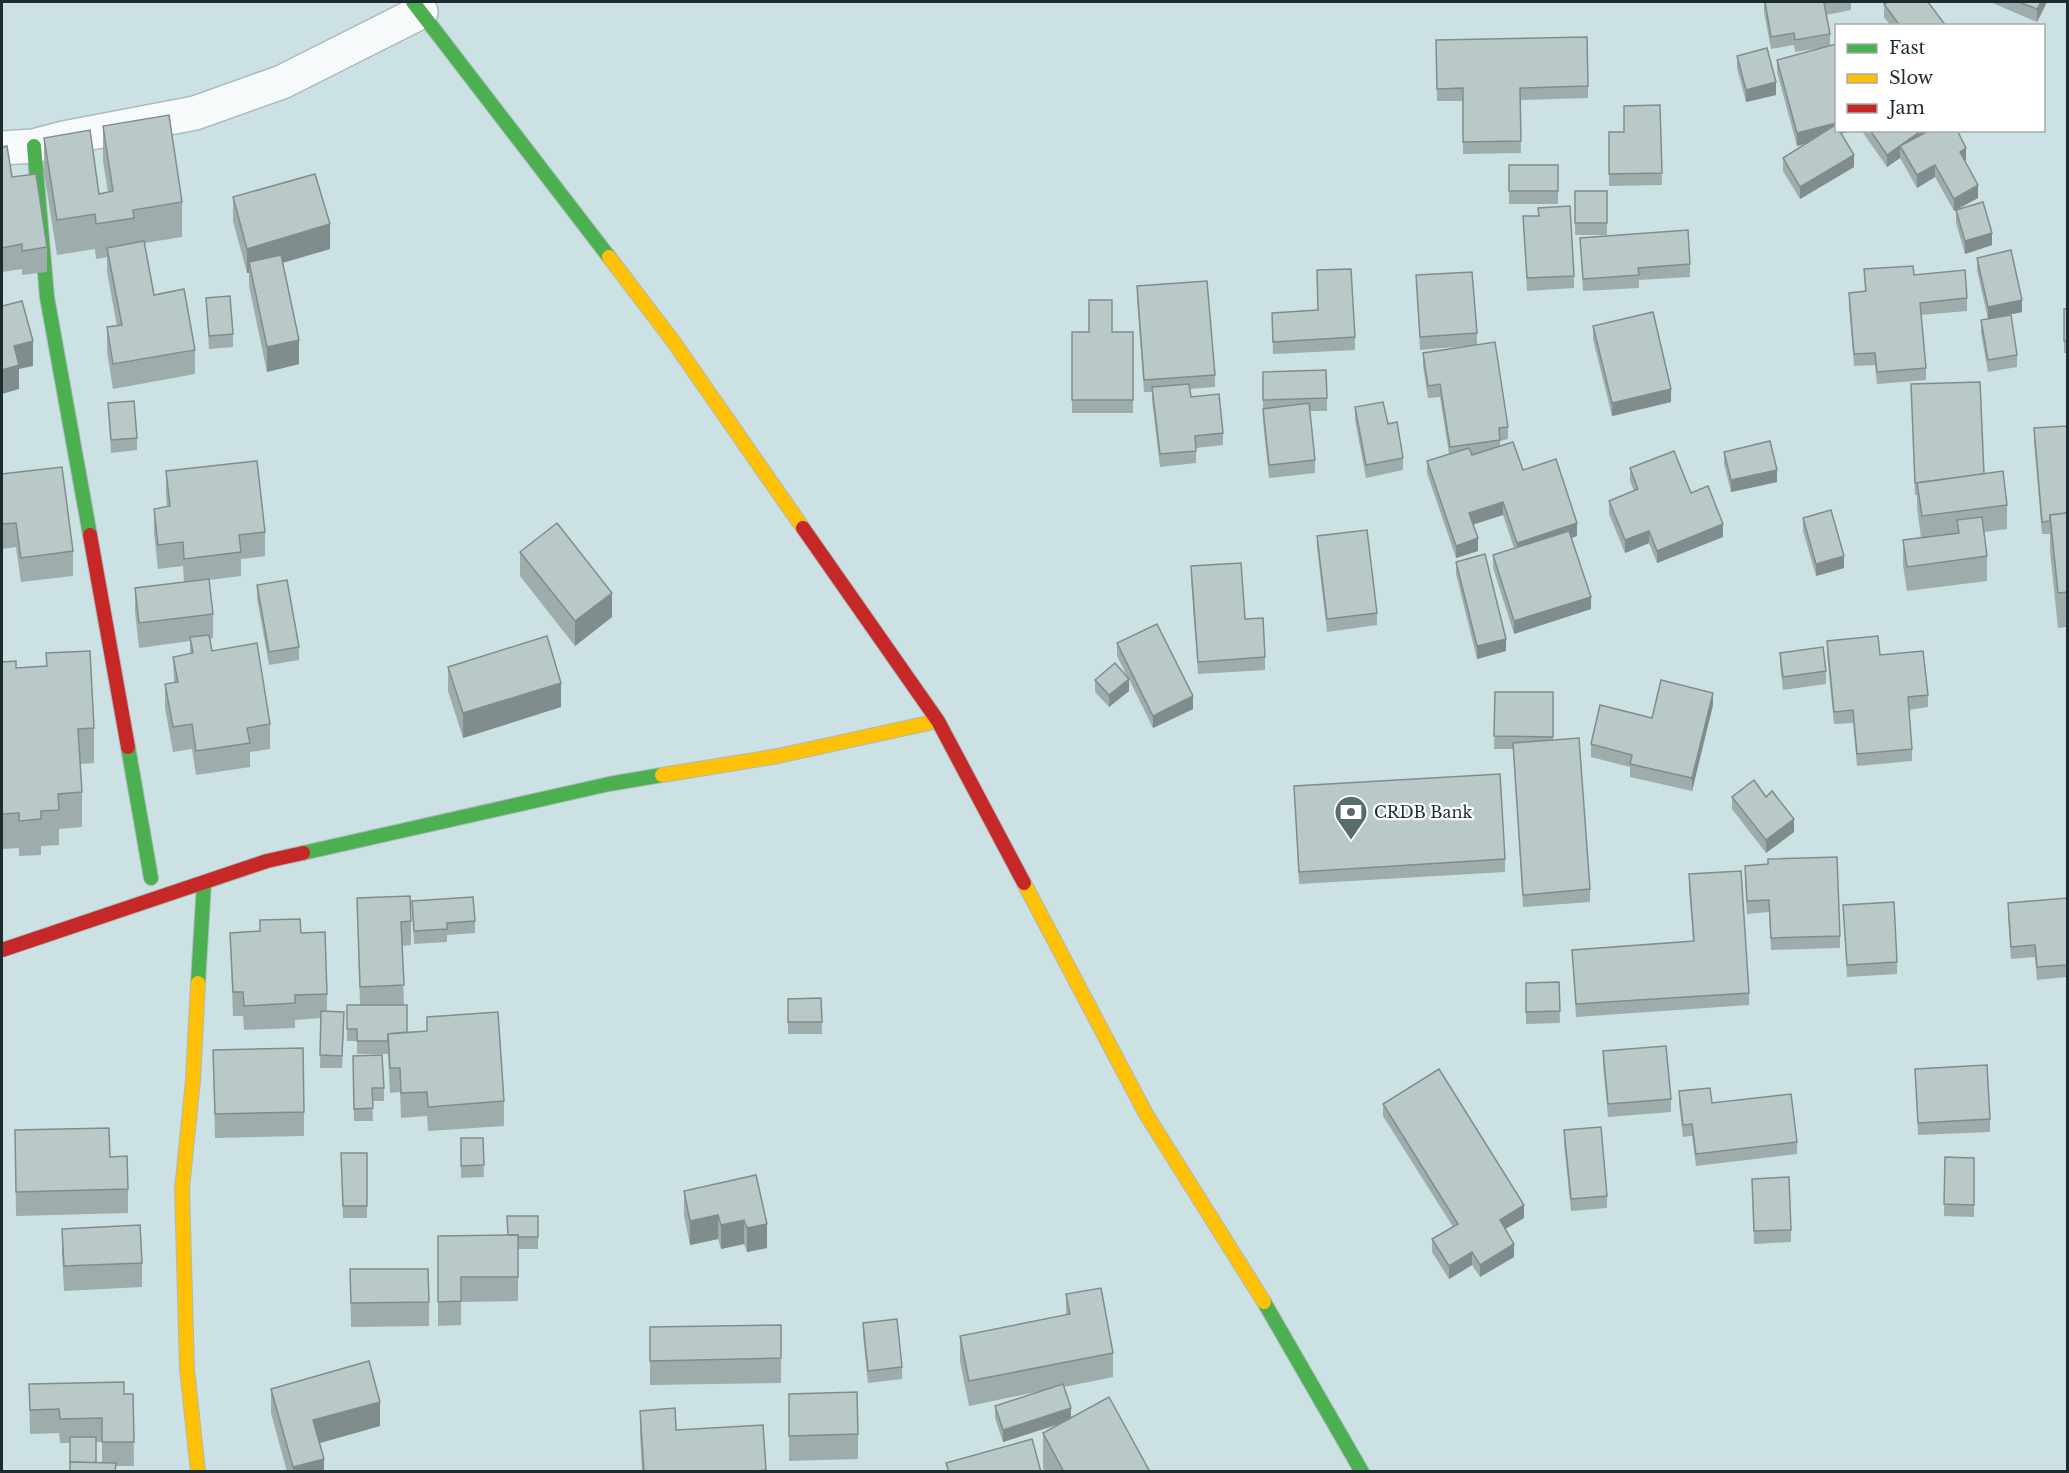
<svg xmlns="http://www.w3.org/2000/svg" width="2069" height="1473" viewBox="0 0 2069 1473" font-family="'Libre Baskerville',serif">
	<rect width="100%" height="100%" fill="#cce1e4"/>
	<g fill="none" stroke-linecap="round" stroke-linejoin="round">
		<g stroke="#aabbbd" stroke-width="36">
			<path id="street" d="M2,148L34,146L64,138L195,113L282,82L421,12"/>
		</g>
		<g stroke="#aabbbd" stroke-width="16">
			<g id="fast">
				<path d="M413,2L609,257"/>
				<path d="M34,146L47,297L90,535"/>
				<path d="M128,747L151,878"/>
				<path d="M303,853L609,784L662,775"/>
				<path d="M198,983L204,883"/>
				<path d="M1264,1302L1362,1472"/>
			</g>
		</g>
		<g stroke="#aabbbd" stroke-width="16">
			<g id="slow">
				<path d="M609,257L673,341L803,528"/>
				<path d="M662,775L778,756L938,721"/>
				<path d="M1024,883L1146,1114L1264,1302"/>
				<path d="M198,1472L187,1369L182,1189L193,1080L198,983"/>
			</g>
		</g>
		<g stroke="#aabbbd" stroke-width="16">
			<g id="jam">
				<path d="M803,528L938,721L1024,883"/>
				<path d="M90,535L128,747"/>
				<path d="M2,950L267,861L303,853"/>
			</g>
		</g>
		<use href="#street" stroke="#f7fafb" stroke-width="33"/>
		<use href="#fast" stroke="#4caf50" stroke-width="14"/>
		<use href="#slow" stroke="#ffc107" stroke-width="14"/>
		<use href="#jam" stroke="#c62828" stroke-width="14"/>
	</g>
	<g fill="#9eadac" fill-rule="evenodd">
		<path d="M1764,2H1851V10L1826,15L1830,34V46L1855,130L1841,134L1854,167L1800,199L1783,171V158L1807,143L1797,146L1777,72V60L1828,47L1795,52L1794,45L1771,49L1764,12Z"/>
		<path d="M1990,2H2047L2037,22Z"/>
		<path d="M1884,4L1946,26H1891L1884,17Z"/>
		<path d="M1436,40L1588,86V98L1520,100L1521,153L1463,154V101H1437Z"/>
		<path d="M1737,56L1776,95L1746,102L1737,68Z"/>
		<path d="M1660,105L1662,185L1609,186V132H1624Z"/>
		<path d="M103,126L182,202V237L145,243L154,295L195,350V374L113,389L107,352V327L117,326L107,272V257L96,259L95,249L57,255L44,173V138L99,194L108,192L103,161Z"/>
		<path d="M1861,130H1957L1966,160L1965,161L1978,198L1954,211L1935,177L1917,188L1900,158L1887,167Z"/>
		<path d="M2,147L12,177L47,247V272L22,275V269L2,272Z"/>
		<rect x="1509" y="165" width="49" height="39"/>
		<rect x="1575" y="191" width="32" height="44"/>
		<path d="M233,197L330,249L282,263L299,364L267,372L249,286V273H247L233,221Z"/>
		<path d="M1538,208L1574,276V288L1527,291L1523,216H1538Z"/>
		<path d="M1956,210L1992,245L1965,254L1956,223Z"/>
		<path d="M1580,238L1690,264V277L1639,280V288L1583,291Z"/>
		<path d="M1977,258L2022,312L1995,318L2017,355V367L1988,372L1981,333V320L1988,319L1977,270Z"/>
		<path d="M1864,269L1914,275L1967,298V311L1921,315L1926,368V380L1877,384L1875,365L1854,366L1849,305V293L1865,292Z"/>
		<path d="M1317,270L1355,337V350L1273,354L1272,313L1318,310Z"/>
		<path d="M1416,275L1477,333V345L1420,350Z"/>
		<path d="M1137,286L1215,375V387L1190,389L1191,397L1223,433V445L1196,448V463L1160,467L1152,400V392H1144L1137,299Z"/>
		<path d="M206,298L233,334V347L209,349Z"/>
		<rect x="2064" y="309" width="3" height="44"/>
		<path d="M1593,326L1671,402L1612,416L1593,339Z"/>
		<rect x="1072" y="332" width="61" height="81"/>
		<path d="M1423,353L1508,427V439L1500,441V446L1523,470L1577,536L1572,538L1591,609L1514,634L1493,568V555L1514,548L1503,515L1473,524L1478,551L1456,558L1427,473V461L1449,454L1440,397L1428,398L1423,366Z"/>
		<path d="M1263,372L1327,398V411H1309L1315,460V473L1269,478L1263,421Z"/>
		<path d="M1911,384L1984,474L2007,505V529L1984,532L1987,556V581L1907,591L1903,565V540L1921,538L1917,507V495H1915Z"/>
		<path d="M108,403L137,438V450L111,453Z"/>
		<path d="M1355,407L1388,424L1403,458V470L1366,478L1355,420Z"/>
		<path d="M2067,426V627L2058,628L2050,551V534H2042L2034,441V428Z"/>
		<path d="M1724,452L1777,482L1731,492L1724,464Z"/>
		<path d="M1630,468L1691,493L1723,537L1657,563L1649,543L1625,553L1609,514V501L1634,491L1630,481Z"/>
		<path d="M166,471L265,532V556L241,559V576L209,580L213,614V638L210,639L212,651L270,724V749L250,752V767L196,775L192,749L173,752L165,708V684L174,682L173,657L190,654V641L139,648L135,612V588L184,582L183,566L158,569L154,533V509L167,507L166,495Z"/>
		<path d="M2,474L73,551V576L21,582L16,547L2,549Z"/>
		<path d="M1803,518L1844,568L1816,576L1803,531Z"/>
		<path d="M1317,536L1377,613V625L1327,632L1317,548Z"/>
		<path d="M520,552L612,617L575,646L520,576Z"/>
		<path d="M1456,562L1506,651L1477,659L1456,574Z"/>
		<path d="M1191,566L1245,619L1265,657V670L1198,674L1191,579Z"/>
		<path d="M257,585L299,647V660L269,665L257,598Z"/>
		<path d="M1827,641L1880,655L1928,695V707L1909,710L1912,749V761L1857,766L1853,723L1834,724L1827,654Z"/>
		<path d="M1117,643L1193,709L1153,728L1129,679V691L1109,707L1095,692V680L1128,678L1117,656Z"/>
		<path d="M46,653L94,728V763L80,764L82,792V827L59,829V845L41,846V855L19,856V848L2,849V662L16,668L46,666Z"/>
		<path d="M1780,653L1826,671V684L1783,690L1780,665Z"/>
		<path d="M448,667L561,707L463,738L448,691Z"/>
		<path d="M1495,692H1553V740L1590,889V902L1523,907L1513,749H1494Z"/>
		<path d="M1713,705L1692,791L1630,777V767L1591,757V744L1652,718Z"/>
		<path d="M1294,786L1505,859V872L1299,884Z"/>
		<path d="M1732,797L1794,832L1766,853L1732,809Z"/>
		<path d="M1768,864L1840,936V948L1771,950L1769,912L1747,914L1745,878V866Z"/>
		<path d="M1689,874L1749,993V1005L1576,1017L1572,950L1693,941L1689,886Z"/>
		<path d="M357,898L411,921V945L402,946L404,1005L407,1032L427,1031V1017L504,1101V1126L428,1131L427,1116L401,1118L400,1092L390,1093L388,1054H357V1041H347V1005H360Z"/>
		<path d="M2067,898V977L2037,980L2035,957L2011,959L2008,916V903Z"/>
		<path d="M412,901L475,921V933L447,935V942L414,944Z"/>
		<path d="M1843,905L1897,962V974L1847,977Z"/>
		<path d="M230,933H301L327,994V1011L344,1024L342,1068H320L321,1018L295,1020V1028L244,1030L243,1016H233Z"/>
		<path d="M1559,982L1560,1023L1526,1024V983Z"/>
		<path d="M821,998L822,1034H788V999Z"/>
		<path d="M213,1050L304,1112V1136L215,1138Z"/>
		<path d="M1603,1051L1671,1099V1112L1608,1117L1603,1064Z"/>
		<path d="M353,1056L384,1088V1101H372L373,1121H354Z"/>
		<path d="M1915,1069L1990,1119V1132L1918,1135Z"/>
		<path d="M1679,1091L1712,1103L1797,1142V1154L1696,1166L1692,1136L1683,1137L1679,1104Z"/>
		<path d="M1383,1104L1524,1218L1505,1229L1514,1257L1480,1277L1472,1265L1449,1279L1432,1252V1239L1453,1227L1383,1116Z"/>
		<path d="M15,1130L110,1157L128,1189V1213L16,1216Z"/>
		<path d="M1564,1130L1607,1196V1208L1571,1211L1564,1143Z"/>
		<path d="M461,1138H483L484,1177L461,1178Z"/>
		<path d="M341,1153H367V1218H343Z"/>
		<path d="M1945,1157L1974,1158V1217L1944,1216Z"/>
		<path d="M756,1175L767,1248L747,1252L744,1244L721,1249L718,1239L690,1245L684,1216V1191Z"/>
		<path d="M1752,1179L1791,1230V1242L1754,1244Z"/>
		<path d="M538,1216V1249H518V1301L461,1302V1325L438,1326V1236L508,1235Z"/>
		<path d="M62,1229L142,1263V1287L64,1291L62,1253Z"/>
		<path d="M350,1269L429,1302V1326L351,1327Z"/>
		<path d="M1066,1294L1113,1353V1377L1064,1387L1071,1418L1150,1472H1045L1043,1468V1433L1060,1424L1003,1442L995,1418V1406L1041,1391L969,1406L960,1361V1336L1066,1315Z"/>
		<path d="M863,1323L902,1367V1379L868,1383L863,1336Z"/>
		<path d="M650,1327L781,1358V1383L650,1385Z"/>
		<path d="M29,1384L124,1394H133L134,1466H116L70,1472V1443H60L59,1433L30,1434ZM96,1442H102V1463H96Z"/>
		<path d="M271,1389L380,1426L319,1443L324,1472H287L271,1413Z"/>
		<path d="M789,1394L858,1434V1459L789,1461Z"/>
		<path d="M640,1411L676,1430L766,1470V1472H642L640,1435Z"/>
	</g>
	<g fill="#818d8c">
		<path d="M2041,2H2047L2037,22V9Z"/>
		<path d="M1776,82V95L1746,102V90Z"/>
		<path d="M1836,123V130H1855L1797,146V133Z"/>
		<path d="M1922,130H1940L1900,146V158L1887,167V155Z"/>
		<path d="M1966,148V160L1960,164V152Z"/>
		<path d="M1854,155V167L1800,199V187Z"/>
		<path d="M1935,165V177L1917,188V175Z"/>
		<path d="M1978,185V198L1954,211V199Z"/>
		<path d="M330,224V249L251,272L249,262V273H247V249Z"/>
		<path d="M1992,233V245L1965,254V241Z"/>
		<path d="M2022,300V312L1988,319V307Z"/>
		<path d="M299,340V364L267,372V347Z"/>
		<path d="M33,341V366L19,369V389L2,394V370L14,346Z"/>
		<path d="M1671,389V402L1612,416V403Z"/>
		<path d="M1777,470V482L1731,492V480Z"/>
		<path d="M1503,502V515L1469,526V513Z"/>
		<path d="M1577,523V536L1517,556V543Z"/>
		<path d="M1723,524V537L1657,563V551Z"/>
		<path d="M1649,531V543L1625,553V540Z"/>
		<path d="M1478,538V551L1456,558V546Z"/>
		<path d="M1844,556V568L1816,576V564Z"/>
		<path d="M612,593V617L575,646V621Z"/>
		<path d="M1591,597V609L1514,634V621Z"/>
		<path d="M1506,639V651L1477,659V646Z"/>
		<path d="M1129,679V691L1109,707V695Z"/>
		<path d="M561,683V707L463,738V713Z"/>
		<path d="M1713,693V705L1692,791V778Z"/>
		<path d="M1193,696V709L1153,728V716Z"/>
		<path d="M1794,819V832L1766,853V840Z"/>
		<path d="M1524,1205V1218L1500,1232V1220Z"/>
		<path d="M718,1215V1239L690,1245V1221Z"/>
		<path d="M744,1220V1244L721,1249V1225Z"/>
		<path d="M767,1224V1248L747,1252V1228Z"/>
		<path d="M1514,1244V1257L1480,1277V1265Z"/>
		<path d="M1472,1252V1265L1449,1279V1266Z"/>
		<path d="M380,1402V1426L313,1445V1420Z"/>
		<path d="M1071,1408V1420L1003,1442V1430Z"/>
		<path d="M324,1459V1472H293V1467Z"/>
	</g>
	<g fill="#b8c9c8" stroke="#818d8c" stroke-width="1.5">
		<path d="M1765,2H1831L1824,3L1830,34L1795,40L1794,33L1771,37Z"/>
		<path d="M1888,2H1928L1946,26H1900L1884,4Z"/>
		<path d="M2019,2H2041L2037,9Z"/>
		<path d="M1587,37L1588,86L1520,88L1521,141L1463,142V88L1437,89L1436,40Z"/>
		<path d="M1836,44V123L1797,133L1777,60Z"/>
		<path d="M1767,48L1776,82L1746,90L1737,56Z"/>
		<path d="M1660,105L1662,173L1609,174V132H1624V106Z"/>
		<path d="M169,115L182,202L133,210L134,218L96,224L95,214L57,220L44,138L90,130L99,194L113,191L103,126Z"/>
		<path d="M1835,125L1836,127V130H1839L1854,155L1800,187L1783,158Z"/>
		<path d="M1870,130H1922L1887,155Z"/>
		<path d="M1930,130H1957L1966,148L1960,152L1978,185L1954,199L1935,165L1917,175L1900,146Z"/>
		<path d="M7,146L12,177L36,174L47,247L22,251V244L2,248V147Z"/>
		<rect x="1509" y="165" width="49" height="26"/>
		<path d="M315,174L330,224L247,249L233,197Z"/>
		<rect x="1575" y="191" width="32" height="32"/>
		<path d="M1983,202L1992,233L1965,241L1956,210Z"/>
		<path d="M1570,206L1574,276L1527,278L1523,216H1539L1538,208Z"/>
		<path d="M1688,230L1690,264L1638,268L1639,275L1583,279L1580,238Z"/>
		<path d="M144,241L154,295L184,289L195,350L113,364L107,327L122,325L107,248Z"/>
		<path d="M2011,250L2022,300L1988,307L1977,258Z"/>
		<path d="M281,255L299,340L267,347L249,262Z"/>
		<path d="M1913,266L1914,275L1965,270L1967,298L1920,303L1926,368L1877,372L1875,353L1854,354L1849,293L1866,291L1864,269Z"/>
		<path d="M1351,269L1355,337L1273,342L1272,313L1318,310L1317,270Z"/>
		<path d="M1472,272L1477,333L1420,337L1416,275Z"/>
		<path d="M1207,281L1215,375L1144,380L1137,286Z"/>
		<path d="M230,296L233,334L209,336L206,298Z"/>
		<path d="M1089,300H1112V332H1133V400H1072V332H1089Z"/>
		<path d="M22,301L33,341L14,346L19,365L2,370V306Z"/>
		<rect x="2064" y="309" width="3" height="32"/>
		<path d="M1653,312L1671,389L1612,403L1593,326Z"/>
		<path d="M2011,315L2017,355L1988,360L1981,320Z"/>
		<path d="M1495,342L1508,427L1499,428L1500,440L1450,447L1440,384L1428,386L1423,353Z"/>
		<path d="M1326,370L1327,398L1263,400V372Z"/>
		<path d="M1980,382L1984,474L1915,483L1911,384Z"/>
		<path d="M1189,384L1191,397L1219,394L1223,433L1195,436L1196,451L1160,454L1152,387Z"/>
		<path d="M134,401L137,438L111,440L108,403Z"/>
		<path d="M1383,402L1388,424L1397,422L1403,458L1366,465L1355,407Z"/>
		<path d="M1309,403L1315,460L1269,465L1263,409Z"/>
		<path d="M2067,426V513L2050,515V521L2042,522L2034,428Z"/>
		<path d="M1770,441L1777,470L1731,480L1724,452Z"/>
		<path d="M1513,442L1523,470L1556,459L1577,523L1517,543L1503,502L1469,513L1478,538L1456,546L1427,461L1469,448L1472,455Z"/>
		<path d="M1674,451L1691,493L1708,486L1723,524L1657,551L1649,531L1625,540L1609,501L1638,489L1630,468Z"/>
		<path d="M257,461L265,532L239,535L241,552L184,559L183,542L158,545L154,509L170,506L166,471Z"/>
		<path d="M62,467L73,551L21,558L16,523L2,524V474Z"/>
		<path d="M2003,471L2007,505L1922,516L1917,483Z"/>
		<path d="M1831,510L1844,556L1816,564L1803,518Z"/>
		<path d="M2067,513V592L2058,593L2050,515Z"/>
		<path d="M1982,517L1987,556L1907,567L1903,540L1959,533L1957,520Z"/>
		<path d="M557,523L612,593L575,621L520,552Z"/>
		<path d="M1367,530L1377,613L1327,619L1317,536Z"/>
		<path d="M1569,531L1591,597L1514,621L1493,555Z"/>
		<path d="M1485,554L1506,639L1477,646L1456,562Z"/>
		<path d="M1241,563L1245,619L1263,618L1265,657L1198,662L1191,566Z"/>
		<path d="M209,579L213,614L139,623L135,588Z"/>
		<path d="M287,580L299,647L269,652L257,585Z"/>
		<path d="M1157,624L1193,696L1153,716L1117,643Z"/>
		<path d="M209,635L212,651L257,643L270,724L247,728L250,743L196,751L192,724L173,727L165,684L178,682L173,657L193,653L190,637Z"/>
		<path d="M547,636L561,683L463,713L448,667Z"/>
		<path d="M1878,636L1880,655L1923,651L1928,695L1908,697L1912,749L1857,754L1853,710L1834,712L1827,641Z"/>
		<path d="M1823,647L1826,671L1783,677L1780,653Z"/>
		<path d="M90,651L94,728L78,729L82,792L58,794L59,810L41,811V819L19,821V813L2,814V662L16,661V668L47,666L46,653Z"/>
		<path d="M1115,663L1129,679L1109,695L1095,680Z"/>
		<path d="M1661,680L1713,693L1692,778L1630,764L1632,755L1591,744L1600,705L1652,718Z"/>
		<path d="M1495,692H1553V737L1494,736Z"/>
		<path d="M1579,738L1590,889L1523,895L1513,743Z"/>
		<path d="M1500,774L1505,859L1299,872L1294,786Z"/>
		<path d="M1754,780L1766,797L1772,791L1794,819L1766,840L1732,797Z"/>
		<path d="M1837,857L1840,936L1771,938L1769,900L1747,901L1745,866L1768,864V859Z"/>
		<path d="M1741,871L1749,993L1576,1004L1572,950L1694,941L1689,874Z"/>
		<path d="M410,896L411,921L401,922L404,985L360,987L357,898Z"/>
		<path d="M473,897L475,921L447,923V929L414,931L412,901Z"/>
		<path d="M2067,898V965L2037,967L2035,945L2011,947L2008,903Z"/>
		<path d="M1894,902L1897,962L1847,965L1843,905Z"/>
		<path d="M300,919L301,933L325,932L327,994L295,995V1003L244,1006L243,992H233L230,933L260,931V920Z"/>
		<path d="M1559,982L1560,1011L1526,1012V983Z"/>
		<path d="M821,998L822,1022H788V999Z"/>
		<path d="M347,1005H407V1032L388,1034V1041H357V1029H347Z"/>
		<path d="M321,1011L344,1012L342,1056L320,1055Z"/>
		<path d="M498,1012L504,1101L428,1107L427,1092L401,1093L400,1068H390L388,1034L427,1031V1017Z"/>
		<path d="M1666,1046L1671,1099L1608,1104L1603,1051Z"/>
		<path d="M303,1048L304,1112L215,1114L213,1050Z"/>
		<path d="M382,1055L384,1088H372L373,1108L354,1109L353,1056Z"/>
		<path d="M1987,1065L1990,1119L1918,1123L1915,1069Z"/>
		<path d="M1439,1069L1524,1205L1500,1220L1514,1244L1480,1265L1472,1252L1449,1266L1432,1239L1458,1224L1383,1104Z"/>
		<path d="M1710,1088L1712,1103L1791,1094L1797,1142L1696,1154L1692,1124L1683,1125L1679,1091Z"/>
		<path d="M1601,1127L1607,1196L1571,1199L1564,1130Z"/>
		<path d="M109,1128L110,1157L127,1156L128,1189L16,1192L15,1130Z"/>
		<path d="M461,1138H483L484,1165L461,1166Z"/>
		<path d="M341,1153H367V1206H343Z"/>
		<path d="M1945,1157L1974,1158V1205L1944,1204Z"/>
		<path d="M756,1175L767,1224L747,1228L744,1220L721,1225L718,1215L690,1221L684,1191Z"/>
		<path d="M1789,1177L1791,1230L1754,1231L1752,1179Z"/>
		<path d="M507,1216H538V1237H518V1235H508Z"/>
		<path d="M140,1225L142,1263L64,1266L62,1229Z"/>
		<path d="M518,1235V1277H461V1301L438,1302V1236Z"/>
		<path d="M350,1269H428L429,1302L351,1303Z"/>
		<path d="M1101,1288L1113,1353L969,1381L960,1336L1070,1314L1066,1294Z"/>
		<path d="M897,1319L902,1367L868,1371L863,1323Z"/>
		<path d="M781,1325V1358L650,1361V1327Z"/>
		<path d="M369,1361L380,1402L313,1420L324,1459L293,1467L271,1389Z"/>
		<path d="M124,1382V1394H133L134,1442H102V1418L60,1419L59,1409L30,1410L29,1384Z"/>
		<path d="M1063,1384L1071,1408L1003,1430L995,1406Z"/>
		<path d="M857,1392L858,1434L789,1436V1394Z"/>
		<path d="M1109,1397L1150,1472H1064L1043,1433Z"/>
		<path d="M675,1408L676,1430L763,1425L766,1470L746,1472H644L640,1411Z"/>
		<path d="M70,1437H96V1463L70,1462Z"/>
		<path d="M1032,1439L1041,1472H949L946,1463Z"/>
		<path d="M70,1462L116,1463L115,1472H70Z"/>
	</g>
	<defs>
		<g id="bank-pin" transform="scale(1.725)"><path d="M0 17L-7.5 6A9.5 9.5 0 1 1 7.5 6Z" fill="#5a6b6e" stroke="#fff"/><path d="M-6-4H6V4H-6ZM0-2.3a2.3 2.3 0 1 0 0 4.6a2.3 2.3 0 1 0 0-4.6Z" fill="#fff"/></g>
	</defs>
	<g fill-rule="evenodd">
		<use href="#bank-pin" x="1351" y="812"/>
	</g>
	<g text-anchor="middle" stroke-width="4.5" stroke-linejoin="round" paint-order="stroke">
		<g font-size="16" fill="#1c2c2e" stroke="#fff" text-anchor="start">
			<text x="1374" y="818">CRDB Bank</text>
		</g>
	</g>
	<rect width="2069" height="1473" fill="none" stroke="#1c2c2e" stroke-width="6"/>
	<rect x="1835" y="24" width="210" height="108" fill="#ffffff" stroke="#a4abab" stroke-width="1.5"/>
	<rect x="1847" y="44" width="30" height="9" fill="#4caf50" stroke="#a4abab" stroke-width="1.5"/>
	<text x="1889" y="54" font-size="18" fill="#1c2c2e">Fast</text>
	<rect x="1847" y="74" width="30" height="9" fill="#ffc107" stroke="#a4abab" stroke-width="1.5"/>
	<text x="1889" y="84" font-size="18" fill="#1c2c2e">Slow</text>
	<rect x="1847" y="104" width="30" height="9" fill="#c62828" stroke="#a4abab" stroke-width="1.5"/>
	<text x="1889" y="114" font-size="18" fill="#1c2c2e">Jam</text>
</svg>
